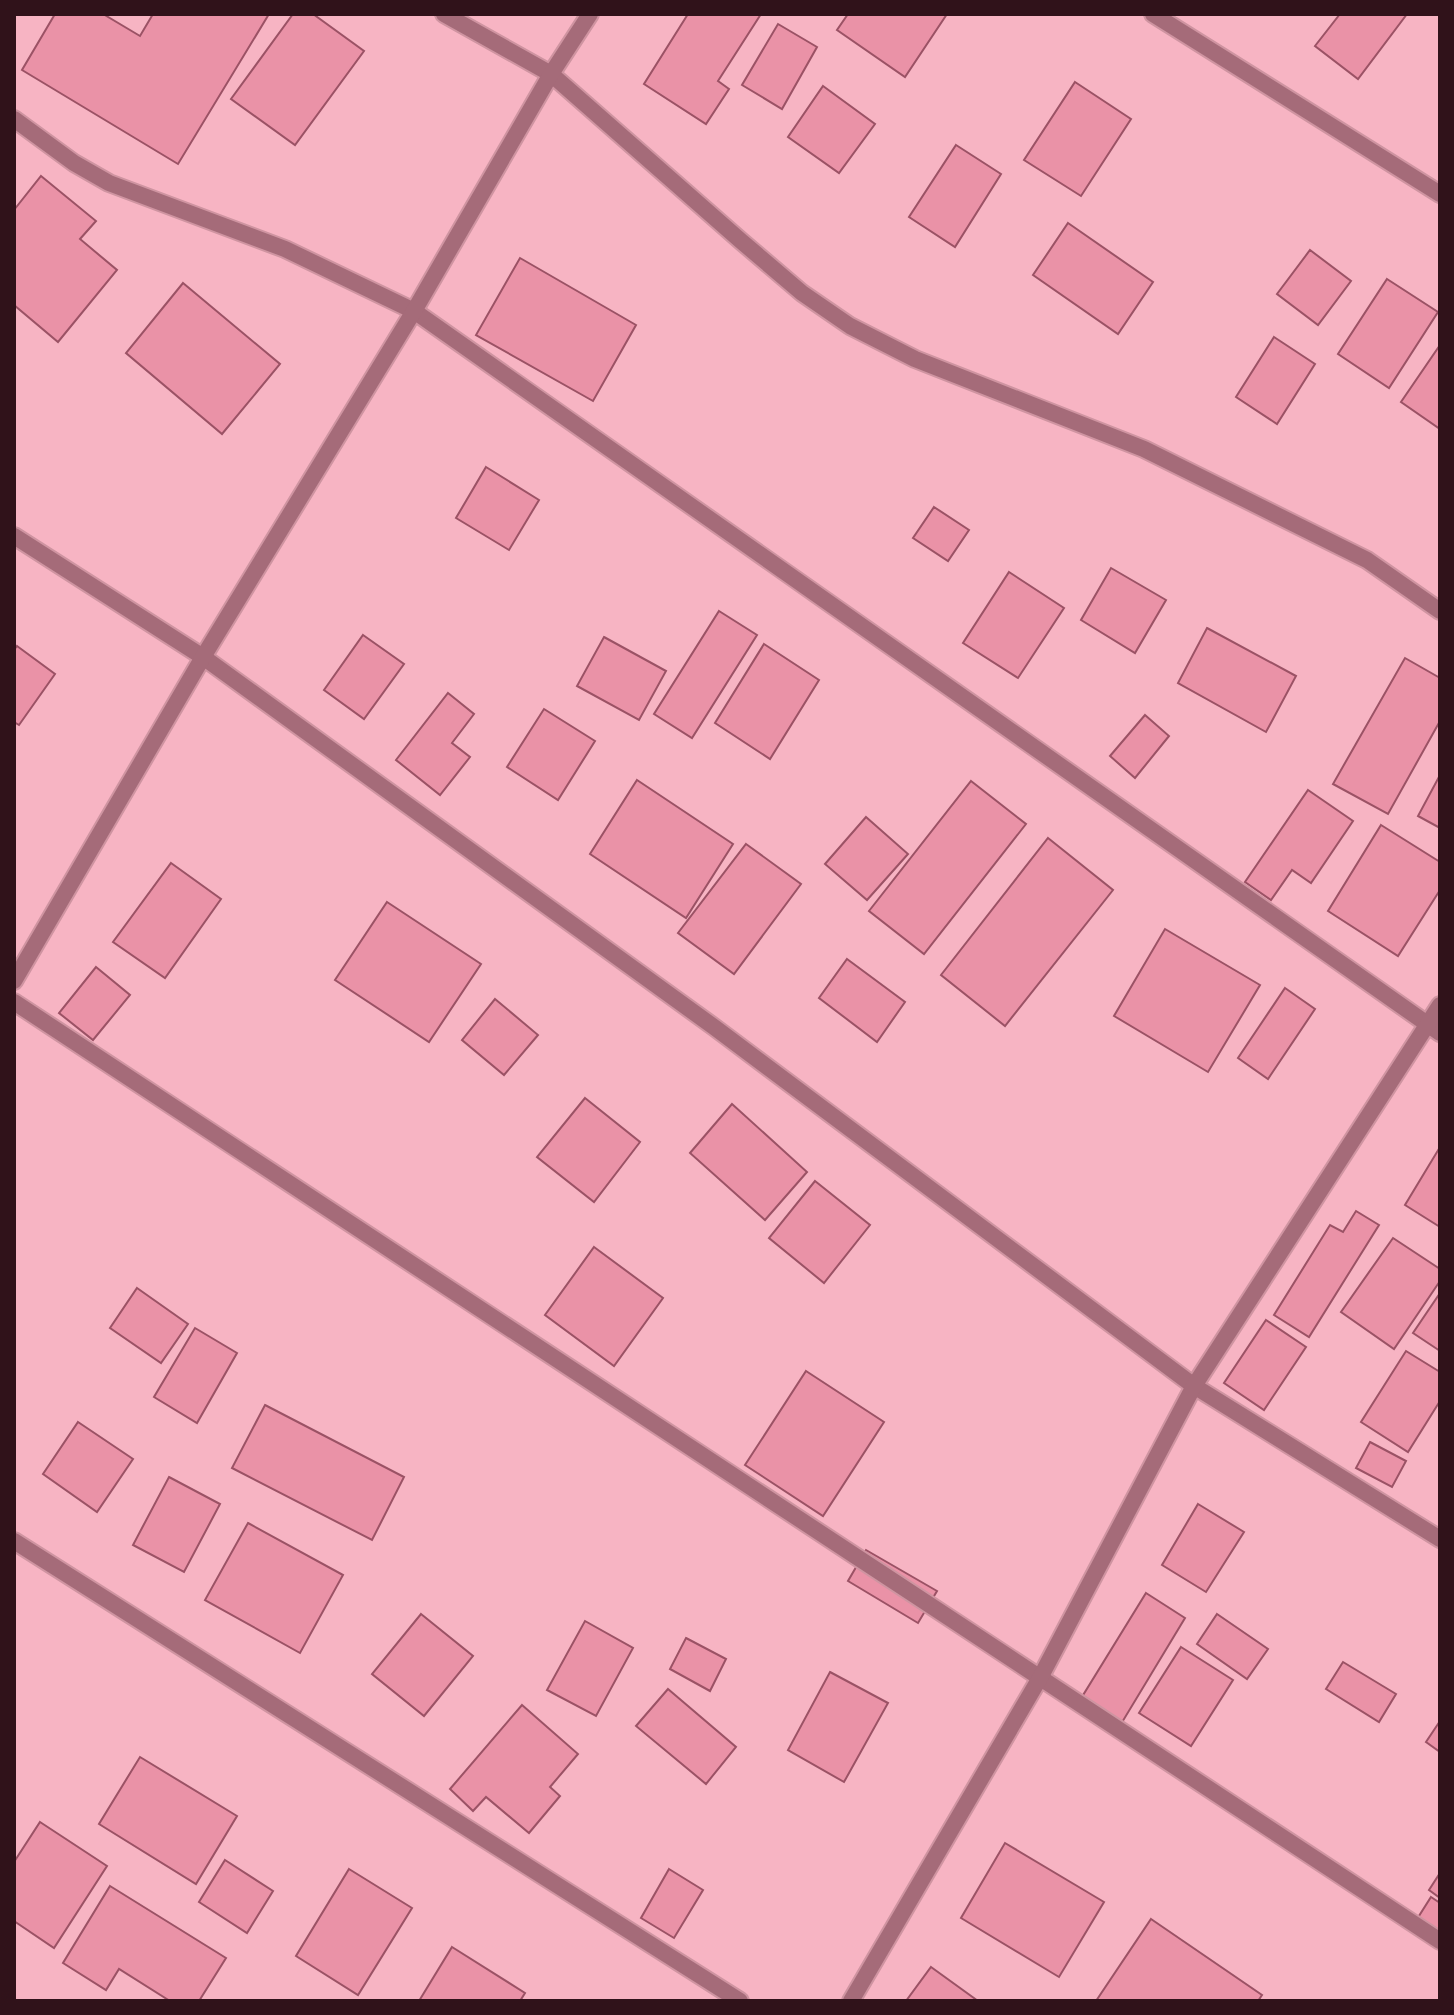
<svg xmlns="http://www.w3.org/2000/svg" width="1454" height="2015" viewBox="0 0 1454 2015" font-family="Quicksand,sans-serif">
	<rect width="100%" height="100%" fill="#f7b4c3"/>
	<g fill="#ea92a7" stroke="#9b5265" stroke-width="2">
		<path d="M55,14H103L140,36L153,14H269L178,164L22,70Z"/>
		<path d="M293,14H313L364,51L295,145L231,99Z"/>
		<path d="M688,14H761L718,81L729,89L706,124L644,84Z"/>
		<path d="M848,14H947L905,77L837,30Z"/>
		<path d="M1340,14H1407L1358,79L1315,46Z"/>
		<path d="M778,24L817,47L782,109L742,85Z"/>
		<path d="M1075,82L1131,119L1081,196L1024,160Z"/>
		<path d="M823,86L875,124L839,173L788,137Z"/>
		<path d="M956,145L1001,174L955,247L909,217Z"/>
		<path d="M41,176L96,221L80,239L117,270L58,342L14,305V210Z"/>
		<path d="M1068,223L1153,282L1118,334L1033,275Z"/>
		<path d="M1310,250L1351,281L1318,325L1277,294Z"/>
		<path d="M520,258L636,325L593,401L476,335Z"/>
		<path d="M1387,279L1438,312L1389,388L1338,354Z"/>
		<path d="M183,283L280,364L222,434L126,353Z"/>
		<path d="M1274,337L1315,364L1277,424L1236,397Z"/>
		<path d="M1440,345V429L1401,402Z"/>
		<path d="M486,467L539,500L509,550L456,518Z"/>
		<path d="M934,507L969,530L948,561L913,538Z"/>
		<path d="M1111,568L1166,600L1135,653L1081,620Z"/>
		<path d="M1009,572L1064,608L1018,678L963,643Z"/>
		<path d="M719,611L757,635L692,738L654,714Z"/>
		<path d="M1207,628L1296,676L1266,732L1178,683Z"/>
		<path d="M363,635L404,664L364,719L324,690Z"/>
		<path d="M604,637L666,671L639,720L577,686Z"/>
		<path d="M764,644L819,680L770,759L715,723Z"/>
		<path d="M17,646L55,674L19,725L14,722V650Z"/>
		<path d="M1405,658L1440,678V721L1388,814L1333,784Z"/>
		<path d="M448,693L474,714L452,743L470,757L440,795L396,760Z"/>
		<path d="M544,709L595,741L558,800L507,767Z"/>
		<path d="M1145,715L1169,736L1135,778L1110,756Z"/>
		<path d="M1440,775V828L1418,816Z"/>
		<path d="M637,780L733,844L686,918L590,854Z"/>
		<path d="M971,781L1026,824L924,954L869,911Z"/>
		<path d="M1308,790L1353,821L1311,883L1292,870L1271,900L1245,882Z"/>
		<path d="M866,817L908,854L867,900L825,864Z"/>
		<path d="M1381,825L1440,862V890L1398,956L1328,911Z"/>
		<path d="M1048,838L1113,890L1005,1026L941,975Z"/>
		<path d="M746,844L801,884L734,974L678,933Z"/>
		<path d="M171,863L221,899L165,978L113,942Z"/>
		<path d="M387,902L481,964L429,1042L335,980Z"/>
		<path d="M1165,929L1260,985L1208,1072L1114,1016Z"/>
		<path d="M847,959L905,1002L877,1042L819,998Z"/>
		<path d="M96,967L130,995L93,1040L59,1013Z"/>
		<path d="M1285,988L1315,1009L1268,1079L1238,1058Z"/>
		<path d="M495,999L538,1035L504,1075L462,1040Z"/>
		<path d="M585,1098L640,1142L594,1202L537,1157Z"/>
		<path d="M732,1104L807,1172L765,1220L690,1153Z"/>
		<path d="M1440,1147V1227L1405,1205Z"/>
		<path d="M815,1181L870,1225L824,1283L769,1238Z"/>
		<path d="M1356,1211L1379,1225L1309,1337L1274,1315L1330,1225L1343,1232Z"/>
		<path d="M1393,1238L1440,1269V1281L1394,1349L1341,1312Z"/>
		<path d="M594,1247L663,1298L614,1366L545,1315Z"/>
		<path d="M137,1288L188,1324L161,1363L110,1328Z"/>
		<path d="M1440,1293V1351L1413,1333Z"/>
		<path d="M1266,1320L1306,1347L1264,1410L1224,1383Z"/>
		<path d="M195,1328L237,1353L197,1423L154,1397Z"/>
		<path d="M1406,1351L1440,1372V1401L1408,1452L1361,1422Z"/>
		<path d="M806,1371L884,1422L823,1516L745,1465Z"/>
		<path d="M265,1405L404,1477L372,1540L232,1468Z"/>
		<path d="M78,1422L133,1459L97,1512L43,1474Z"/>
		<path d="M1370,1442L1406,1461L1392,1487L1356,1468Z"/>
		<path d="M169,1477L220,1504L184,1572L133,1545Z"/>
		<path d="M1198,1504L1244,1532L1206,1592L1162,1565Z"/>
		<path d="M248,1523L343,1575L300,1653L205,1600Z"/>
		<path d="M866,1550L937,1591L918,1623L848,1581Z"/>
		<path d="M1146,1593L1185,1618L1118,1729L1077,1705Z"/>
		<path d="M421,1614L473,1656L424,1716L372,1674Z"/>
		<path d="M1217,1614L1268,1649L1247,1679L1197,1644Z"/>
		<path d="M585,1621L633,1648L596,1716L547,1690Z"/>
		<path d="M686,1638L726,1659L710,1691L670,1669Z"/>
		<path d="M1181,1647L1233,1680L1191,1746L1139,1713Z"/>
		<path d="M1343,1662L1396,1694L1379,1722L1326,1689Z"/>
		<path d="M830,1672L888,1703L844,1782L788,1750Z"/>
		<path d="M668,1689L736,1747L706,1784L636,1726Z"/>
		<path d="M522,1705L578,1754L550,1787L560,1796L529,1833L486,1797L473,1811L450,1789Z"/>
		<path d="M1440,1721V1752L1426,1742Z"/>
		<path d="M140,1757L237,1816L196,1884L99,1824Z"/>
		<path d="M40,1822L107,1866L54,1948L14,1921V1862Z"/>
		<path d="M1005,1843L1104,1902L1059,1977L961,1918Z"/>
		<path d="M225,1860L273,1891L247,1933L199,1902Z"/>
		<path d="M349,1869L412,1908L358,1995L296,1956Z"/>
		<path d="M669,1869L703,1890L674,1938L641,1918Z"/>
		<path d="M1440,1873V1898L1429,1890Z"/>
		<path d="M110,1886L226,1958L199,2001H170L119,1969L106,1990L63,1963Z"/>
		<path d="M1431,1897L1440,1903V1945L1412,1927Z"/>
		<path d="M1151,1919L1262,1995L1258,2001H1096Z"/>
		<path d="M452,1947L525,1993L520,2001H419Z"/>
		<path d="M931,1967L978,2001H906Z"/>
	</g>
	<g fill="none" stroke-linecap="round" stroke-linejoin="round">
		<g stroke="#cf94a1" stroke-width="20">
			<g id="street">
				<path d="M444,14L551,74L741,241L802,293L850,326L915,359L1144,449L1367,560L1440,611"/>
				<path d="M1153,14L1440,194"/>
				<path d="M14,119L74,163L109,183L285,249L414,311L1440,1033"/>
				<path d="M14,536L203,657L714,1027L1194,1386L1440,1539"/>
				<path d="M14,981L203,657L414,311L551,74L590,14"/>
				<path d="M14,1002L1440,1941"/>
				<path d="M14,1541L740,2001"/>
				<path d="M851,2001L1041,1676L1194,1386L1440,1005"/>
			</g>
		</g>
		<use href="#street" stroke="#a56b79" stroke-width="16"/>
	</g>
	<rect width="1454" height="2015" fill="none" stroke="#30121a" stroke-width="32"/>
</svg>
